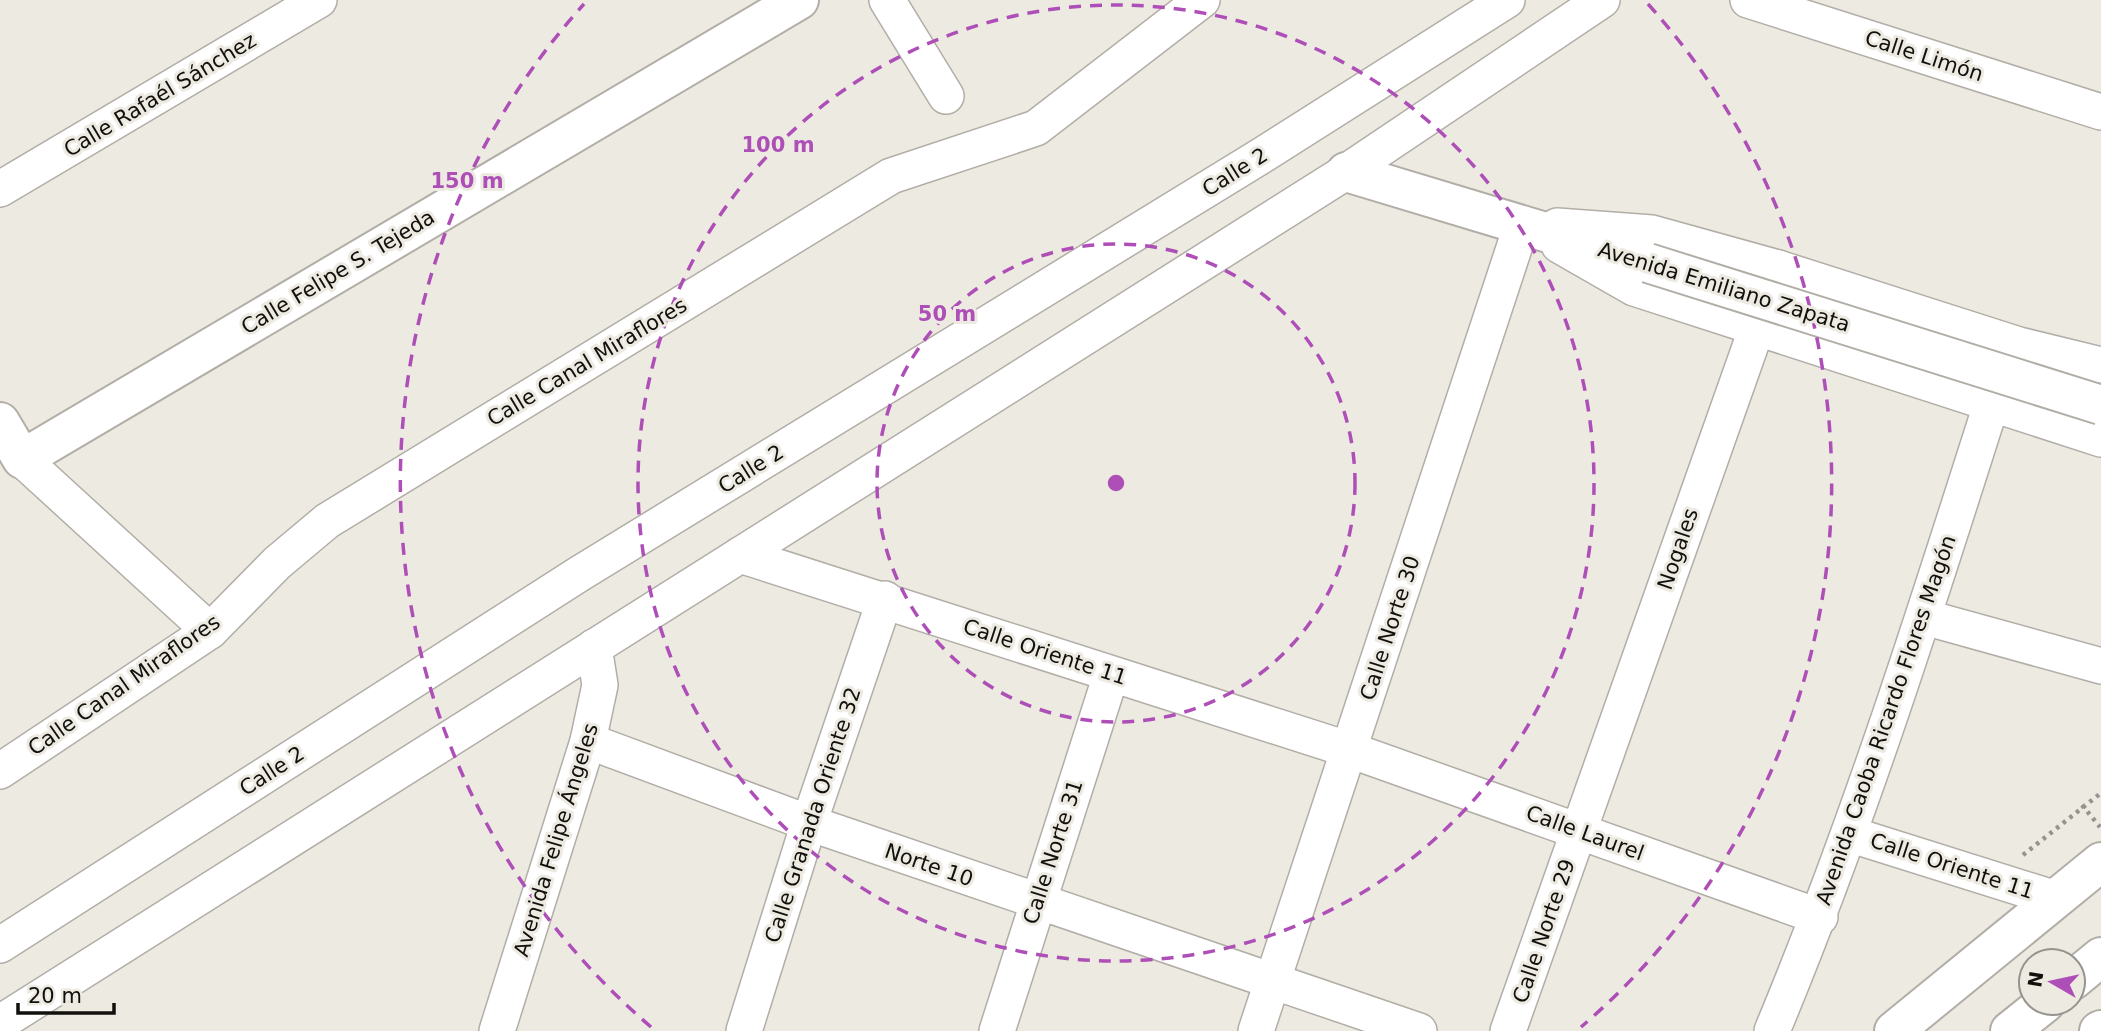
<svg xmlns="http://www.w3.org/2000/svg" width="2101" height="1031" viewBox="0 0 2101 1031" font-family="'DejaVu Sans',sans-serif">
	<rect width="100%" height="100%" fill="#edeae2"/>
	<g fill="none" stroke-linecap="round" stroke-linejoin="round">
		<g stroke="#b2aea7" stroke-width="38">
			<g id="street">
				<path d="M887,0L946,96"/>
				<path d="M1748,0L2101,112"/>
				<path d="M0,189L319,0"/>
				<path d="M1557,226L1652,233L1778,268L2019,345L2101,365"/>
				<path d="M1559,245L1634,288L2101,439"/>
				<path d="M22,459L210,631"/>
				<path d="M740,555L1350,750L1820,917"/>
				<path d="M1924,617L2101,666"/>
				<path d="M588,741L809,823L1419,1031"/>
				<path d="M0,771L210,631L277,563L327,521L891,176L1036,128L1202,0"/>
				<path d="M1849,834L2056,899"/>
				<path d="M0,945L579,574L1261,156L1507,0"/>
				<path d="M0,1023L1346,172L1602,0"/>
				<path d="M497,1031L588,741L600,685L594,647"/>
				<path d="M744,1031L809,823L885,599"/>
				<path d="M997,1031L1111,675"/>
				<path d="M1256,1031L1522,224"/>
				<path d="M1508,1031L1778,268"/>
				<path d="M1772,1031C1857,827 1924,616 1991,405"/>
			</g>
		</g>
		<g stroke="#b2aea7" stroke-width="42">
			<g id="secondary">
				<path d="M1346,172L1648,263"/>
				<path d="M0,422L22,459L799,0"/>
				<path d="M1894,1031L2101,862"/>
			</g>
		</g>
		<g stroke="#b2aea7" stroke-width="42">
			<g id="highway">
				<path d="M2073,980L2101,957"/>
				<path d="M2010,1031L2045,1003"/>
				<path d="M2099,1031L2101,1030"/>
			</g>
		</g>
		<g stroke="#95938d" stroke-width="4.5" stroke-dasharray="3.5 5" stroke-linecap="butt">
			<path d="M2082,805L2100,827"/>
			<path d="M2023,855L2101,793"/>
		</g>
		<use href="#street" stroke="#fff" stroke-width="35"/>
		<use href="#secondary" stroke="#fff" stroke-width="38"/>
		<use href="#highway" stroke="#fff" stroke-width="38"/>
		<g stroke="#b2aea7" stroke-width="42" stroke-linecap="butt">
			<path id="secondary-bridge" d="M1648,263L2101,405"/>
		</g>
		<use href="#secondary-bridge" stroke="#fff" stroke-width="38"/>
	</g>
	<g fill="none" stroke="#ae4fb8" stroke-width="3.5" stroke-dasharray="12 9">
		<circle cx="1116" cy="483" r="239"/>
		<circle cx="1116" cy="483" r="478"/>
		<path d="M651 1027A716 716 0 0 1 584 4M1648 4A716 716 0 0 1 1581 1027"/>
	</g>
	<g text-anchor="middle" stroke-width="6" stroke-linejoin="round" paint-order="stroke">
		<g font-size="21" fill="#11100d" stroke="#edeae2">
			<text transform="translate(1924 56) rotate(18)" y="7">Calle Limón</text>
			<text transform="translate(160 95) rotate(-31)" y="7">Calle Rafaél Sánchez</text>
			<text transform="translate(1235 172) rotate(-32)" y="7">Calle 2</text>
			<text transform="translate(338 272) rotate(-31)" y="7">Calle Felipe S. Tejeda</text>
			<text transform="translate(1724 287) rotate(17)" y="7">Avenida Emiliano Zapata</text>
			<text transform="translate(587 362) rotate(-31)" y="7">Calle Canal Miraflores</text>
			<text transform="translate(751 469) rotate(-32)" y="7">Calle 2</text>
			<text transform="translate(1678 549) rotate(-71)" y="7">Nogales</text>
			<text transform="translate(1390 628) rotate(-72)" y="7">Calle Norte 30</text>
			<text transform="translate(1045 652) rotate(18)" y="7">Calle Oriente 11</text>
			<text transform="translate(124 685) rotate(-35)" y="7">Calle Canal Miraflores</text>
			<text transform="translate(1886 720) rotate(-71)" y="7">Avenida Caoba Ricardo Flores Magón</text>
			<text transform="translate(272 771) rotate(-33)" y="7">Calle 2</text>
			<text transform="translate(813 815) rotate(-72)" y="7">Calle Granada Oriente 32</text>
			<text transform="translate(1585 833) rotate(20)" y="7">Calle Laurel</text>
			<text transform="translate(556 840) rotate(-73)" y="7">Avenida Felipe Ángeles</text>
			<text transform="translate(1053 852) rotate(-72)" y="7">Calle Norte 31</text>
			<text transform="translate(929 865) rotate(19)" y="7">Norte 10</text>
			<text transform="translate(1952 866) rotate(18)" y="7">Calle Oriente 11</text>
			<text transform="translate(1544 931) rotate(-71)" y="7">Calle Norte 29</text>
		</g>
	</g>
	<circle cx="1116" cy="483" r="10" fill="#ae4fb8" stroke="#edeae2" stroke-width="3.5"/>
	<g font-size="21" text-anchor="middle" font-weight="bold" fill="#ae4fb8" stroke="#edeae2" stroke-width="6" stroke-linejoin="round" paint-order="stroke">
		<text x="778" y="152">100 m</text>
		<text x="467" y="188">150 m</text>
		<text x="947" y="321">50 m</text>
	</g>
	<g transform="translate(2052 982) rotate(279)"><circle r="33" fill="#edeae2" stroke="#95938d" stroke-width="2"/>
	<path d="M0-5L12 26L0 18L-12 26Z" fill="#ae4fb8"/>
	<text y="-10" font-size="19" font-weight="bold" text-anchor="middle" fill="#11100d">N</text>
	</g>
	<path d="M18 1003v10h96v-10" fill="none" stroke="#11100d" stroke-width="3.5"/>
	<text x="28" y="1003" font-size="21" fill="#11100d" stroke="#edeae2" stroke-width="5" paint-order="stroke">20 m</text>
</svg>
